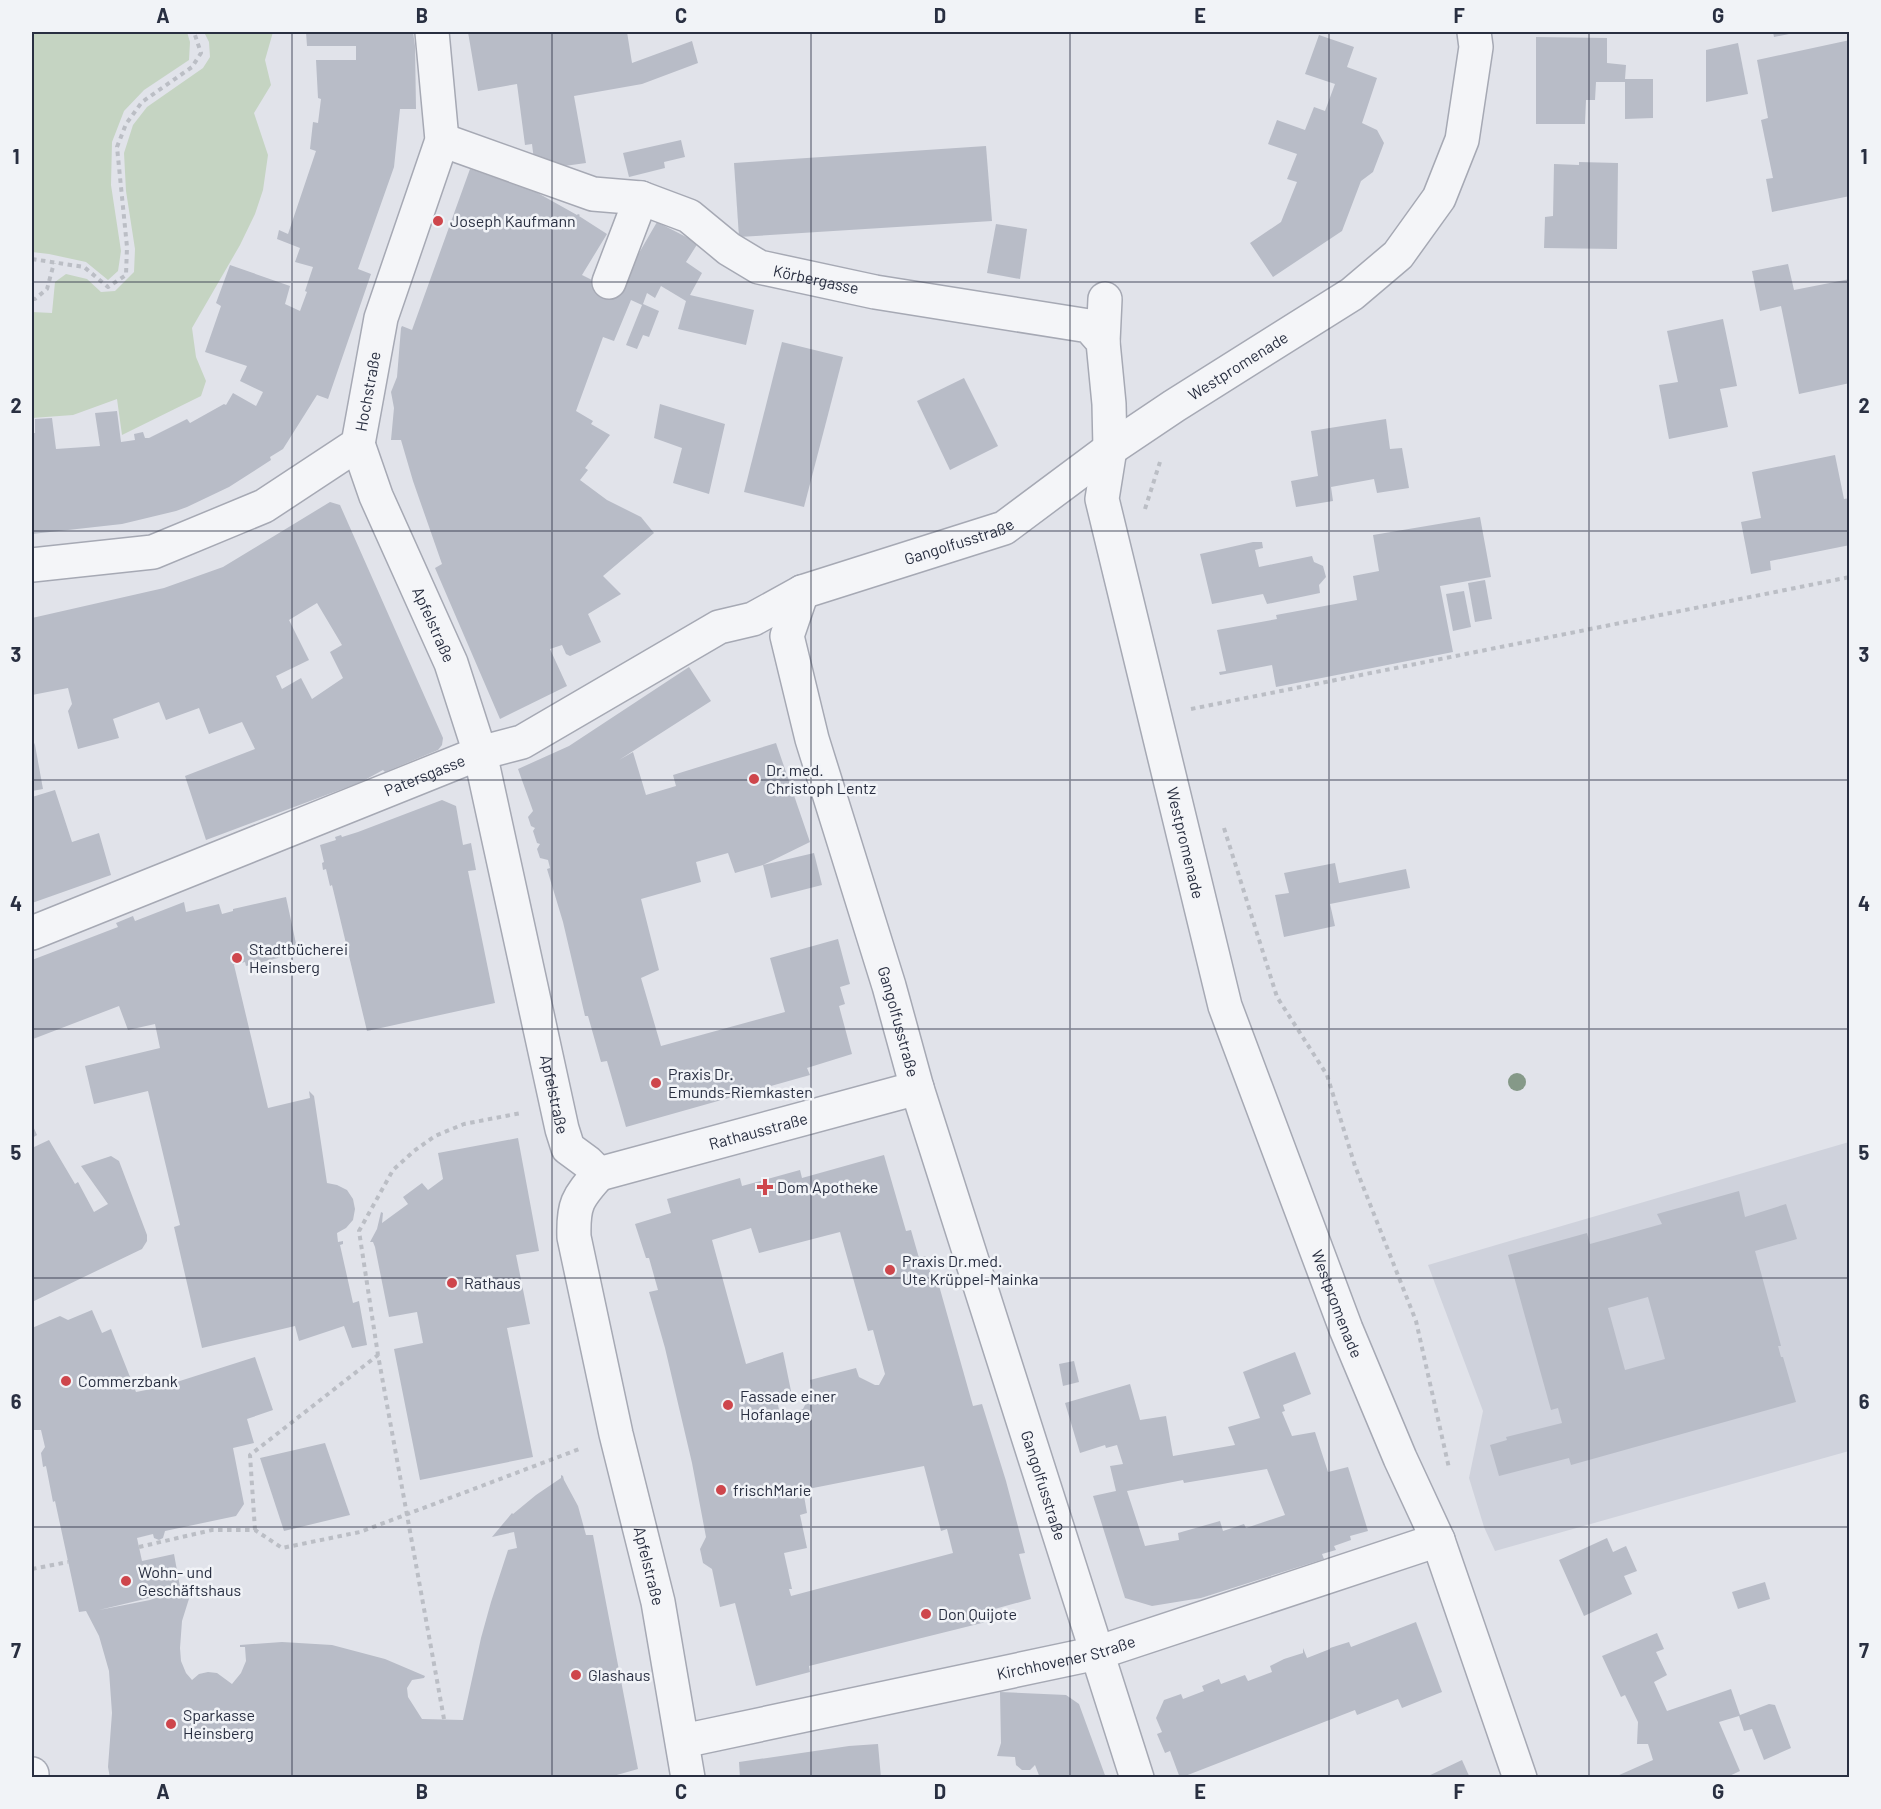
<svg xmlns="http://www.w3.org/2000/svg" width="1881" height="1809" viewBox="0 0 1881 1809" font-family="Barlow,sans-serif">
	<rect width="100%" height="100%" fill="#e1e3ea"/>
	<path fill="#cfd2dc" d="M1849,1142V1451L1495,1551L1484,1527L1469,1478L1483,1411L1428,1265Z"/>
	<g fill="#c5d4c2">
		<path d="M32,32H187L190,42L189,60L144,90L124,111L112,142L111,185L121,251L118,271L108,280L86,262L49,254L32,252Z"/>
		<path d="M204,32H273L265,60L271,85L254,113L268,155L263,190L255,214L240,245L192,328L196,357L206,381L201,396L122,435L117,399L73,415L32,418V312L52,313L55,282L66,274L87,279L101,292L115,291L134,272L135,249L126,191L124,153L133,125L147,107L203,68L210,57L209,42Z"/>
	</g>
	<g fill="#b8bcc7" fill-rule="evenodd">
		<path d="M306,32H413L415,46L416,109H400L394,167L358,269L371,274L328,399L317,395L283,449L270,457L271,460L229,487L187,507L176,511L122,524L32,534V433H35V419L52,418L56,449L100,446L95,413L117,411L121,442L135,440L134,434L143,432L145,438H149L187,419L190,423L224,404L226,405L233,393L256,406L263,392L240,381L247,366L205,352L221,306L216,303L230,265L290,286L285,304L300,311L307,292L305,291L313,267L295,262L300,248L277,239L279,230L288,234L316,151L310,149L313,122L318,123L321,99L318,98L316,60H356V46H307Z"/>
		<path d="M468,32H627L632,63L692,41L698,63L642,84L574,96L586,163L557,167L534,160L532,144L525,145L517,84L478,91Z"/>
		<path d="M1773,32H1794V33L1774,37Z"/>
		<path d="M1319,35L1354,47L1347,67L1377,78L1362,123L1377,130L1384,143L1373,172L1361,181L1342,231L1273,277L1250,243L1281,222L1297,182L1287,179L1297,154L1268,144L1277,120L1305,130L1314,107L1325,111L1335,84L1305,74Z"/>
		<path d="M1536,37L1607,38V63L1626,65L1625,79H1653V118L1625,119V82H1596L1595,100H1586L1585,124H1536Z"/>
		<path d="M1850,40V196L1772,212L1766,179L1773,178L1761,120L1768,118L1757,60Z"/>
		<path d="M1738,43L1748,94L1706,102V50Z"/>
		<path d="M681,140L685,157L664,162L665,168L629,177L623,153Z"/>
		<path d="M986,146L992,221L739,237L734,163Z"/>
		<path d="M1579,162L1618,163L1617,249L1544,248L1545,217L1553,216L1554,164L1579,165Z"/>
		<path d="M470,169L536,192L577,215L578,214L580,215L579,216L607,234L582,275L614,291L636,252L639,253L657,222L698,243L686,262L702,273L690,295L754,310L746,345L678,329L686,301L661,286L655,298L647,293L643,304L659,311L649,337L643,335L637,349L626,345L642,305L631,300L614,341L603,337L576,411L593,421L591,424L610,435L585,468L588,470L580,480L607,500L641,517L654,533L603,576L621,594L588,614L601,642L570,656L566,654L562,645L550,649L567,686L500,719L435,568L442,564L413,481L401,440H391L394,408L391,392L397,377L401,328L402,326L412,330Z"/>
		<path d="M996,224L1027,229L1020,279L987,273Z"/>
		<path d="M1788,264L1794,290L1850,279V383L1799,394L1781,306L1760,311L1752,271Z"/>
		<path d="M1723,319L1737,386L1720,389L1728,427L1669,439L1659,385L1678,382L1667,331Z"/>
		<path d="M782,342L843,357L804,507L744,492Z"/>
		<path d="M964,378L998,446L950,470L917,401Z"/>
		<path d="M660,404L725,424L709,494L673,483L682,448L654,438Z"/>
		<path d="M1386,419L1390,449L1402,448L1409,488L1377,493L1374,479L1331,487L1333,501L1296,507L1291,481L1318,476L1311,431Z"/>
		<path d="M1835,455L1844,499L1850,498V545L1770,561L1771,570L1751,574L1741,522L1761,518L1752,472Z"/>
		<path d="M330,502L340,505L443,738L442,745L438,750L385,772L383,770L361,782L206,840L185,776L255,749L242,722L209,734L199,708L166,720L159,702L113,719L119,738L78,749L68,711L72,704L68,688L32,695V618L164,588L223,567ZM317,603L342,645L330,652L343,678L312,699L301,678L282,689L276,676L309,660L289,620Z"/>
		<path d="M1480,517L1491,577L1440,586L1453,652L1276,687L1272,665L1220,675L1219,672L1226,671L1217,630L1277,619L1276,615L1357,600L1353,576L1379,571L1373,535Z"/>
		<path d="M1253,542H1262L1263,548L1255,550L1259,567L1312,556L1314,562L1323,566L1326,577L1319,585L1320,593L1267,604L1263,594L1212,604L1200,554Z"/>
		<path d="M1485,580L1492,619L1475,622L1468,583Z"/>
		<path d="M1464,591L1471,627L1453,631L1446,594Z"/>
		<path d="M689,667L711,701L619,760L633,752L646,795L676,786L673,775L776,743L810,842L763,865L814,853L822,885L771,898L763,865L735,873L728,853L696,862L701,882L641,899L659,970L641,978L661,1046L785,1012L770,958L838,939L850,984L840,987L845,1004L839,1006L852,1054L807,1068L810,1075L626,1127L607,1061L601,1062L588,1016H585L563,922L547,869L550,868L548,860L540,858L537,849L540,844L537,843L533,831L535,828L531,826L528,817L533,811L518,769L569,746Z"/>
		<path d="M32,738L35,745L43,789L32,791Z"/>
		<path d="M55,790L72,842L99,833L111,875L32,903V797Z"/>
		<path d="M442,800L456,806L463,845L471,843L476,870L468,871L495,1003L367,1031L332,885L330,886L326,869L323,870L322,863L324,862L320,845L336,840L335,837L341,835L342,837L358,832Z"/>
		<path d="M1335,863L1339,883L1406,869L1410,888L1330,904L1335,926L1284,937L1275,895L1289,893L1284,873Z"/>
		<path d="M286,897L298,953L246,966L245,962L234,965L268,1108L310,1098L309,1091L314,1096L327,1183L337,1185L347,1190L353,1199L355,1209L353,1220L346,1228L337,1233L338,1242L343,1241V1244L340,1245L353,1303L359,1301L367,1345L352,1348L344,1326L299,1341L295,1326L202,1348L174,1227L180,1225L148,1091L94,1104L85,1066L160,1048L155,1024L128,1030L119,1006L33,1039L32,1037V960L118,927L116,923L133,916L135,921L184,902L186,912L219,904L222,914L233,911V909Z"/>
		<path d="M32,1124L37,1135L32,1138Z"/>
		<path d="M518,1138L539,1251L516,1255L530,1324L507,1328L533,1457L420,1480L394,1349L423,1343L417,1312L389,1317L375,1247L373,1242H370L377,1229L381,1212L383,1213L382,1223L408,1204L403,1197L422,1183L428,1190L443,1179L438,1153Z"/>
		<path d="M49,1140L75,1184L78,1182L94,1212L108,1204L81,1166L111,1156L119,1161L147,1235V1241L142,1249L32,1302V1148Z"/>
		<path d="M884,1155L906,1231L911,1230L919,1258L926,1256L933,1283L938,1282L973,1406L982,1404L1006,1481L1025,1553L1019,1554L1031,1599L991,1610L994,1620L809,1666L810,1672L756,1686L735,1603L720,1607L712,1569L703,1563L700,1549L706,1537L692,1463L665,1348L649,1292L658,1290L649,1258H646L635,1224L671,1213L667,1199L740,1178L742,1186L800,1170L802,1178ZM751,1228L759,1253L840,1232L868,1331L873,1330L885,1374L879,1385H875L859,1377L856,1368L810,1380L812,1391L803,1409L780,1414L776,1396L791,1391L783,1352L746,1364L712,1240ZM924,1466L941,1531L947,1529L953,1553L791,1596L789,1589H792L784,1553L807,1548L800,1515L807,1513L803,1490Z"/>
		<path d="M1739,1191L1745,1217L1786,1204L1797,1239L1755,1251L1780,1342L1781,1346H1778L1781,1357H1783L1796,1402L1571,1465L1569,1458L1499,1476L1490,1445L1507,1440L1506,1437L1562,1423L1558,1408L1551,1410L1508,1255L1587,1233L1590,1244L1662,1224L1657,1214ZM1648,1297L1665,1359L1625,1370L1608,1308Z"/>
		<path d="M92,1310L102,1333L111,1329L136,1392L161,1387L255,1357L273,1410L247,1419L254,1443L233,1448L244,1504L236,1516L165,1531L163,1538L159,1540L154,1538L153,1534L137,1538L142,1561L174,1554L180,1587L149,1598L99,1610L150,1600L193,1586L182,1621L180,1648L181,1661L186,1673L192,1680L199,1674L208,1672L217,1673L232,1684L241,1673L246,1661L245,1647H240V1645L282,1642L332,1645L385,1659L425,1676L424,1678L412,1680L407,1688L408,1697L422,1719L463,1720L481,1638L491,1602L508,1550L517,1548L514,1532L492,1537L512,1513L513,1514L536,1495L561,1478V1475L563,1476L564,1480L578,1506L586,1535H593L638,1769L606,1778H110L108,1767L112,1713L109,1671L99,1636L86,1611L79,1612L55,1501L53,1502L46,1466L43,1467L41,1453L45,1447L41,1430H34L32,1423V1328L60,1316L68,1320Z"/>
		<path d="M1295,1352L1311,1394L1283,1405L1285,1411L1282,1412L1292,1436L1315,1432L1328,1472L1348,1467L1368,1531L1350,1536L1351,1540L1334,1546L1336,1550L1322,1554L1324,1559L1201,1598L1152,1606L1125,1598L1093,1496L1116,1491L1110,1466L1123,1464L1117,1445L1106,1448L1105,1445L1080,1453L1065,1403L1130,1384L1140,1420L1166,1416L1173,1456L1235,1445L1228,1427L1260,1418L1243,1372ZM1267,1469L1285,1515L1246,1528L1244,1524L1223,1531L1220,1521L1178,1533L1179,1540L1145,1546L1127,1491L1183,1480L1184,1483Z"/>
		<path d="M1074,1361L1079,1382L1063,1386L1059,1364Z"/>
		<path d="M325,1443L350,1515L284,1531L260,1458Z"/>
		<path d="M1607,1538L1613,1552L1626,1546L1637,1571L1624,1576L1632,1594L1584,1616L1559,1560Z"/>
		<path d="M1765,1582L1770,1599L1738,1609L1732,1592Z"/>
		<path d="M1416,1622L1442,1692L1402,1708L1398,1699L1357,1715L1355,1710L1180,1778L1170,1751L1165,1753L1157,1734L1162,1732L1156,1718L1164,1700L1181,1694L1183,1699L1204,1691L1202,1686L1219,1679L1221,1684L1245,1675L1248,1681L1272,1672L1270,1666L1284,1659L1303,1653V1648L1307,1658L1330,1649V1648L1349,1642L1351,1647Z"/>
		<path d="M1657,1633L1664,1649L1656,1652L1667,1675L1654,1682L1667,1711L1731,1689L1740,1715L1769,1704L1775,1705L1791,1748L1764,1760L1752,1729L1744,1731L1739,1716L1719,1722L1740,1771L1725,1778H1618L1617,1776L1653,1760L1648,1744H1637L1638,1722L1625,1695L1621,1697L1602,1656Z"/>
		<path d="M1000,1692L1066,1695L1079,1704L1106,1778H1040L1035,1765L1030,1770H1022L1016,1765L1015,1757L997,1756L1001,1743Z"/>
		<path d="M878,1744L881,1778H740L739,1762L849,1746Z"/>
		<path d="M1462,1760L1470,1778H1424Z"/>
	</g>
	<g fill="none" stroke-linecap="round" stroke-linejoin="round">
		<g stroke="#a6a9b4" stroke-width="36">
			<g id="minor">
				<path id="s1" d="M442,140L593,194L641,198L689,216L729,249L759,267L875,292L1089,326L1103,342L1109,404L1110,449L1102,499L1225,1006L1346,1329L1400,1458L1438,1540L1520,1778"/>
				<path d="M609,282L641,198"/>
				<path d="M1103,342L1105,299"/>
				<path id="s2" d="M358,444L376,496L451,663L480,753L562,1129L568,1148L587,1162L599,1174"/>
				<path id="s3" d="M32,565L153,552L264,506L358,444L381,318L442,140L432,32"/>
				<path id="s4" d="M802,592L787,636L812,739L889,986L917,1088L1137,1778"/>
				<path id="s5" d="M32,933L480,753L522,742L719,627L753,619L802,592L1004,528L1110,449L1174,406L1352,294L1398,255L1439,198L1462,140L1476,47L1474,32"/>
				<path id="s6" d="M599,1174C577,1198 573,1205 574,1237L616,1434L658,1602L688,1778"/>
				<path id="s7" d="M599,1174L917,1088"/>
				<path id="s8" d="M683,1741L1097,1653L1438,1540"/>
				<path d="M32,1774V1778"/>
			</g>
		</g>
		<g stroke="#bbbec5" stroke-width="4" stroke-dasharray="4.5 4.5" stroke-linecap="butt">
			<path d="M32,259L84,267L108,287L126,275L127,247L117,147L126,124L142,102L192,67L201,53L194,32"/>
			<path d="M32,299H35L47,289L54,263"/>
			<path d="M1145,509L1160,462"/>
			<path d="M1191,709L1850,577"/>
			<path d="M1224,828L1277,997L1327,1075L1355,1166L1416,1321L1449,1468"/>
			<path d="M255,1530L250,1455L378,1355"/>
			<path d="M139,1547L212,1530H255L282,1548L360,1532L582,1448"/>
			<path d="M32,1569L68,1562"/>
			<path d="M444,1719L378,1355L359,1231L393,1170L414,1151L435,1136L464,1124L521,1113"/>
		</g>
		<use href="#minor" stroke="#f4f5f8" stroke-width="33"/>
	</g>
	<circle fill="#859988" cx="1517" cy="1082" r="9"/>
	<path fill="none" stroke="#292f41" stroke-width="1.5" stroke-opacity="0.55" d="M292,32V1778M552,32V1778M811,32V1778M1070,32V1778M1329,32V1778M1589,32V1778M32,282H1850M32,531H1850M32,780H1850M32,1029H1850M32,1278H1850M32,1527H1850"/>
	<g fill="#ce464c" stroke="#f1f3f7" stroke-width="2">
		<circle cx="438" cy="221" r="6"/>
		<circle cx="754" cy="779" r="6"/>
		<circle cx="237" cy="958" r="6"/>
		<circle cx="656" cy="1083" r="6"/>
		<path d="M762 1178h6v6h6v6h-6v6h-6v-6h-6v-6h6z"/>
		<circle cx="890" cy="1270" r="6"/>
		<circle cx="452" cy="1283" r="6"/>
		<circle cx="66" cy="1381" r="6"/>
		<circle cx="728" cy="1405" r="6"/>
		<circle cx="721" cy="1490" r="6"/>
		<circle cx="126" cy="1581" r="6"/>
		<circle cx="926" cy="1614" r="6"/>
		<circle cx="576" cy="1675" r="6"/>
		<circle cx="171" cy="1724" r="6"/>
	</g>
	<g text-anchor="middle" stroke-width="5" stroke-linejoin="round" paint-order="stroke">
		<g font-size="16" fill="#292f41" stroke="#f1f3f7" text-anchor="start">
			<text x="450" y="227">Joseph Kaufmann</text>
			<text x="766" y="776">Dr. med.<tspan x="766" dy="18">Christoph Lentz</tspan></text>
			<text x="249" y="955">Stadtbücherei<tspan x="249" dy="18">Heinsberg</tspan></text>
			<text x="668" y="1080">Praxis Dr.<tspan x="668" dy="18">Emunds-Riemkasten</tspan></text>
			<text x="777" y="1193">Dom Apotheke</text>
			<text x="902" y="1267">Praxis Dr.med.<tspan x="902" dy="18">Ute Krüppel-Mainka</tspan></text>
			<text x="464" y="1289">Rathaus</text>
			<text x="78" y="1387">Commerzbank</text>
			<text x="740" y="1402">Fassade einer<tspan x="740" dy="18">Hofanlage</tspan></text>
			<text x="733" y="1496">frischMarie</text>
			<text x="138" y="1578">Wohn- und<tspan x="138" dy="18">Geschäftshaus</tspan></text>
			<text x="938" y="1620">Don Quijote</text>
			<text x="588" y="1681">Glashaus</text>
			<text x="183" y="1721">Sparkasse<tspan x="183" dy="18">Heinsberg</tspan></text>
		</g>
		<g font-size="16" fill="#292f41" stroke="#f1f3f7">
			<text dy="6" stroke="none"><textPath href="#s1" startOffset="405">Körbergasse</textPath></text>
			<text dy="6" stroke="none"><textPath href="#s5" startOffset="1342">Westpromenade</textPath></text>
			<text dy="6" stroke="none"><textPath href="#s3" startOffset="408">Hochstraße</textPath></text>
			<text dy="6" stroke="none"><textPath href="#s5" startOffset="1010">Gangolfusstraße</textPath></text>
			<text dy="6" stroke="none"><textPath href="#s2" startOffset="196">Apfelstraße</textPath></text>
			<text dy="6" stroke="none"><textPath href="#s5" startOffset="423">Patersgasse</textPath></text>
			<text dy="6" stroke="none"><textPath href="#s1" startOffset="1215">Westpromenade</textPath></text>
			<text dy="6" stroke="none"><textPath href="#s4" startOffset="448">Gangolfusstraße</textPath></text>
			<text dy="6" stroke="none"><textPath href="#s2" startOffset="682">Apfelstraße</textPath></text>
			<text dy="6" stroke="none"><textPath href="#s7" startOffset="165">Rathausstraße</textPath></text>
			<text dy="6" stroke="none"><textPath href="#s1" startOffset="1701">Westpromenade</textPath></text>
			<text dy="6" stroke="none"><textPath href="#s4" startOffset="934">Gangolfusstraße</textPath></text>
			<text dy="6" stroke="none"><textPath href="#s6" startOffset="408">Apfelstraße</textPath></text>
			<text dy="6" stroke="none"><textPath href="#s8" startOffset="392">Kirchhovener Straße</textPath></text>
		</g>
	</g>
	<rect width="1881" height="1809" fill="none" stroke="#f1f3f7" stroke-width="66"/>
	<rect x="33" y="33" width="1815" height="1743" fill="none" stroke="#292f41" stroke-width="2"/>
	<g font-size="20" text-anchor="middle" font-weight="bold" fill="#292f41">
		<text x="163" y="23">A</text>
		<text x="422" y="23">B</text>
		<text x="681" y="23">C</text>
		<text x="940" y="23">D</text>
		<text x="1200" y="23">E</text>
		<text x="1459" y="23">F</text>
		<text x="1718" y="23">G</text>
		<text x="16" y="164">1</text>
		<text x="1864" y="164">1</text>
		<text x="16" y="413">2</text>
		<text x="1864" y="413">2</text>
		<text x="16" y="662">3</text>
		<text x="1864" y="662">3</text>
		<text x="16" y="911">4</text>
		<text x="1864" y="911">4</text>
		<text x="16" y="1160">5</text>
		<text x="1864" y="1160">5</text>
		<text x="16" y="1409">6</text>
		<text x="1864" y="1409">6</text>
		<text x="16" y="1658">7</text>
		<text x="1864" y="1658">7</text>
		<text x="163" y="1799">A</text>
		<text x="422" y="1799">B</text>
		<text x="681" y="1799">C</text>
		<text x="940" y="1799">D</text>
		<text x="1200" y="1799">E</text>
		<text x="1459" y="1799">F</text>
		<text x="1718" y="1799">G</text>
	</g>
</svg>
